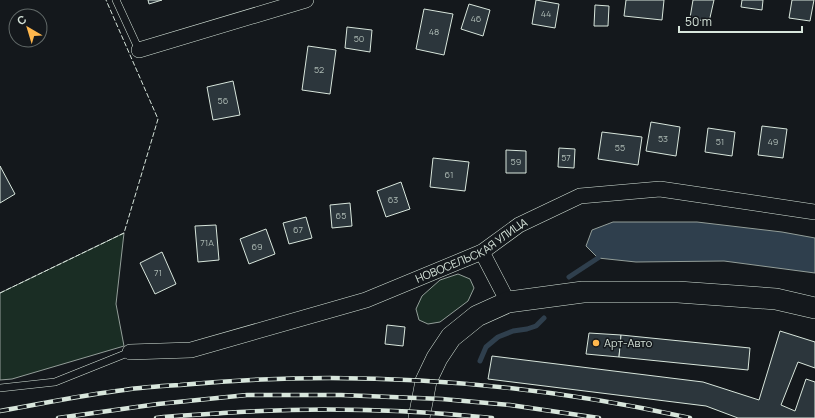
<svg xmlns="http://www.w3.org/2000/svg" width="815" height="418" viewBox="0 0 815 418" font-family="Manrope,sans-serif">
	<rect width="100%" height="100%" fill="#14181c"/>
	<g fill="#1a2d24" stroke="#939e99">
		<path d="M124,233L116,304L124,346L12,379L0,380V293Z"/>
		<path d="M458,274L470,279L474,288L468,301L440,322L428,324L419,320L416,309L422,296L440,280Z"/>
	</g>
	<path fill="#2f3f4d" stroke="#939e99" d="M613,222H697L782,232L815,238V273L724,261L636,262L598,258L586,246L592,230Z"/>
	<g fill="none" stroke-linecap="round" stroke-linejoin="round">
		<g stroke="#2f3f4d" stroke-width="5">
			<path d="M569,277L598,258"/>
			<path d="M480,361L486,347L498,337L513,331L527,329L536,326L544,318"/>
		</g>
	</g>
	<g fill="#2c363c" stroke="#d8e6dc">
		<path d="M148,0H162L149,4Z"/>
		<path d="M536,0L559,4L555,28L532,24Z"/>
		<path d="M626,0H664L662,20L624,16Z"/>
		<path d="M693,0H714L709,22L690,18Z"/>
		<path d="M742,0H763L762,10L741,7Z"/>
		<path d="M792,0H814L810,21L789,18Z"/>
		<path d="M469,4L490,10L483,36L461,29Z"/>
		<path d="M595,5L609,6L608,26H594Z"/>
		<path d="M424,9L453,14L444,55L416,49Z"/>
		<path d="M347,27L372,30L370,52L345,48Z"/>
		<path d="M308,46L336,50L330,94L302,90Z"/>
		<path d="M233,81L240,115L213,120L207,87Z"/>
		<path d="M651,122L680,127L676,156L646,151Z"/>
		<path d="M762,126L787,129L783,158L758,155Z"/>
		<path d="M708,128L735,132L732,156L705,152Z"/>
		<path d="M602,132L642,137L638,165L598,159Z"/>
		<path d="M559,148L575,149L574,168L558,167Z"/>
		<path d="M506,150L526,151V173H506Z"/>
		<path d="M433,158L469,162L465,191L430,187Z"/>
		<path d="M0,166L15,194L0,203Z"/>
		<path d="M401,182L410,209L386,217L377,191Z"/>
		<path d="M350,203L352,226L332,228L330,205Z"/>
		<path d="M306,217L312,238L289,244L283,223Z"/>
		<path d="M216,225L219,260L198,262L195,226Z"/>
		<path d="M266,229L275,254L249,264L240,239Z"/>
		<path d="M162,252L176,284L155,294L140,263Z"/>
		<path d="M387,325L405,327L403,346L385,344Z"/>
		<path d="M780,331L815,342V368L798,362L781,405L795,411L806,379L815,382V418H738L706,406L488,379L492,356L703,382L759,400Z"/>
		<path d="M589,333L621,335L619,357L586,354Z"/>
		<path d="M621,335L750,348L748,370L619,357Z"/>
	</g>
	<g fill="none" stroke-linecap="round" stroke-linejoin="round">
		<g stroke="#d8e6dc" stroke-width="8">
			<g id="lane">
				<path d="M116,0L139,50"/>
				<path d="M0,388L55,382L130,352"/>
			</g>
		</g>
		<g stroke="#d8e6dc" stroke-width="16">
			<g id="street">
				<path d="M139,50L306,0"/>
				<path d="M482,252L508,302"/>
				<path id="s1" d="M130,352L191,350L366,300L482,252L519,225L580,196L660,189L815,212"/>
			</g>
		</g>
		<g stroke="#d8e6dc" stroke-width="22">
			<path id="secondary" d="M419,418L426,381L437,358L451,337L477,316L508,302L583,292H678L776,299L815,308"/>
		</g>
		<use href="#lane" stroke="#14181c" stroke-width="7"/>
		<use href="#street" stroke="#14181c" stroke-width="15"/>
		<use href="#secondary" stroke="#14181c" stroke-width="21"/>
		<g stroke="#d8e6dc" stroke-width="4.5">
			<g id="rail">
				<path d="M0,411C41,404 82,395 124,390C142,387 161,386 180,385C350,369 523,381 690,418"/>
				<path d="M58,418L158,404L247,395H341L442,399L510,405L599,418"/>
				<path d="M156,418C178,415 201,415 223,413C313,407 403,409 492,418"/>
			</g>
		</g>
		<use href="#rail" stroke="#14181c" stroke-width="3" stroke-dasharray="9" stroke-linecap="butt"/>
		<path stroke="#d8e6dc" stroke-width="1" stroke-dasharray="5 2" stroke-linecap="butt" d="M0,293L124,233L158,119L106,0"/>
	</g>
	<circle fill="#ffb74d" stroke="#14181c" stroke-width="1.5" cx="596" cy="343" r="4"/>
	<g text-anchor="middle" stroke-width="3" stroke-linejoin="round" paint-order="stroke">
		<g font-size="9" fill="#adbab4">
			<text x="546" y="17">44</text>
			<text x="476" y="22">46</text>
			<text x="434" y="35">48</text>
			<text x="359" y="42">50</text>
			<text x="319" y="73">52</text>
			<text x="223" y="104">56</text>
			<text x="663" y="142">53</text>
			<text x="720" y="145">51</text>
			<text x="773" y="145">49</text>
			<text x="620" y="151">55</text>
			<text x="566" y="161">57</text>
			<text x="516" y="165">59</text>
			<text x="449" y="178">61</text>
			<text x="393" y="203">63</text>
			<text x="341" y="219">65</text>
			<text x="298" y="233">67</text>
			<text x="207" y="246">71А</text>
			<text x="257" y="250">69</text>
			<text x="158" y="276">71</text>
		</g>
		<g font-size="11" fill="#d8e6dc" stroke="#14181c">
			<text dy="4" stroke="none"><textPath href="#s1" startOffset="360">НОВОСЕЛЬСКАЯ УЛИЦА</textPath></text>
		</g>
		<g font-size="11" fill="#d8e6dc" stroke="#14181c" text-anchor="start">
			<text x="604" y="347">Арт-Авто</text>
		</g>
	</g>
	<g transform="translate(28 28) rotate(322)"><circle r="19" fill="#14181c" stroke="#626a69"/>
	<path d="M0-3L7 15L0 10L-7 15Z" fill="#ffb74d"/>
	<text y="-6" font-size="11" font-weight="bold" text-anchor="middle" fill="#d8e6dc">С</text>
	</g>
	<path d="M679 26v6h123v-6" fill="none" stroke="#d8e6dc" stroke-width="2"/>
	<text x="685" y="26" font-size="12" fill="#d8e6dc" stroke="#14181c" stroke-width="3" paint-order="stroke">50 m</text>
</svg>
